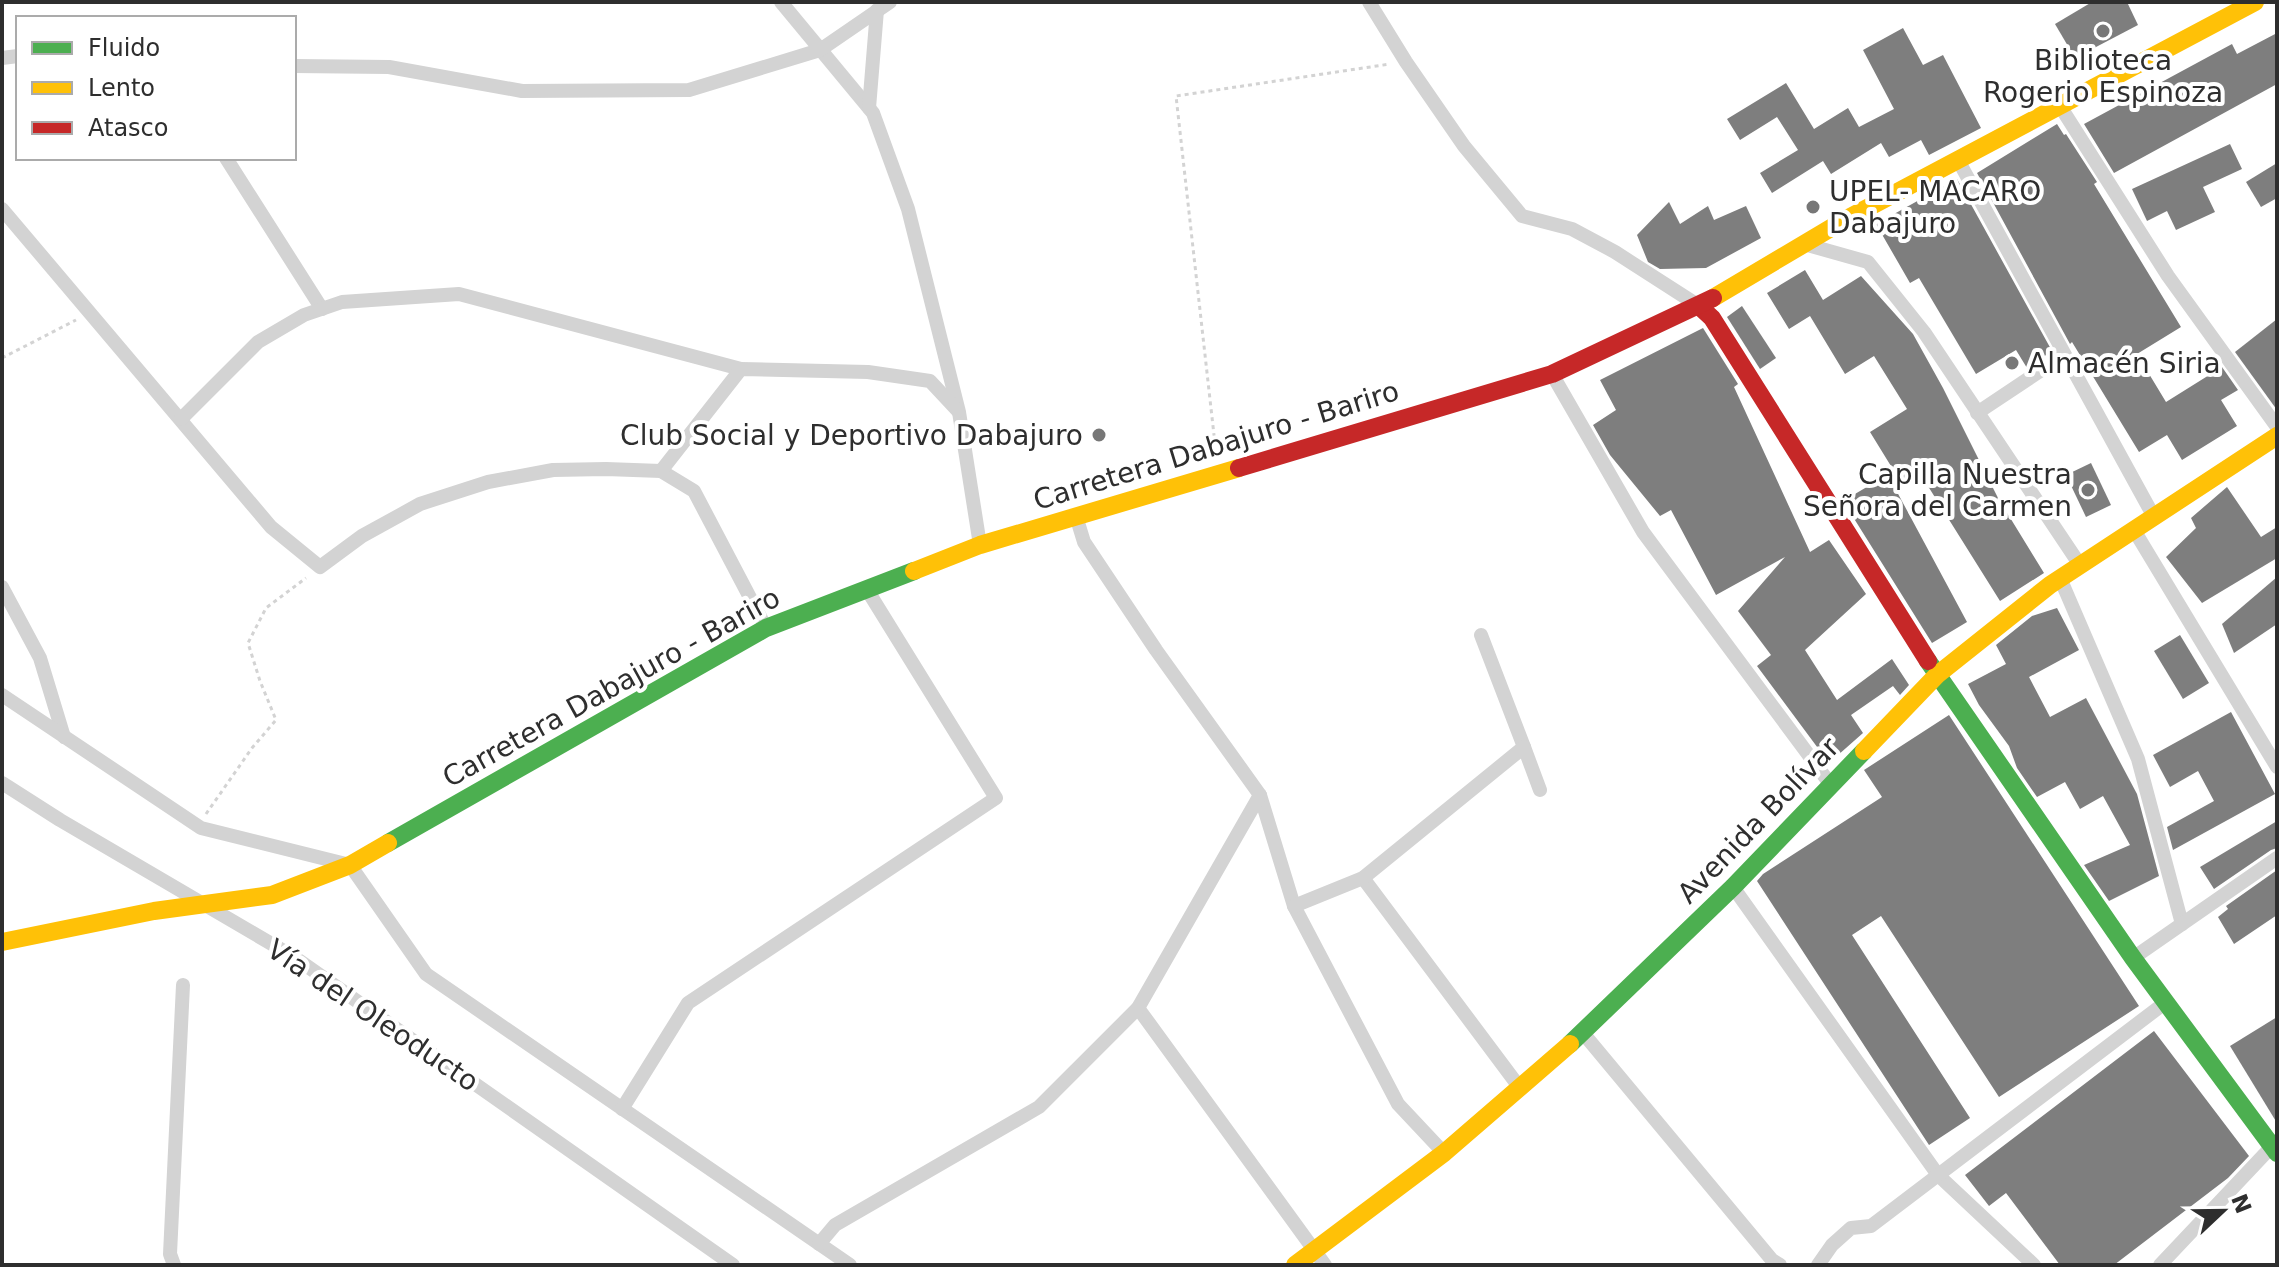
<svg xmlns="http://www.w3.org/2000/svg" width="2279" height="1267" viewBox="0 0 2279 1267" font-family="'DejaVu Sans',sans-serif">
	<rect width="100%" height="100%" fill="#fff"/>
	<g fill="#7e7e7e">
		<path d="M2092,2H2127L2138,25L2075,58L2055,24Z"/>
		<path d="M1903,28L1923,65L1943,55L1981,128L1929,155L1921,140L1889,157L1881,143L1831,174L1823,161L1772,193L1760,173L1798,150L1777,117L1740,140L1727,119L1786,83L1814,129L1848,108L1859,127L1894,109L1863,50Z"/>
		<path d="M2277,33V84L2114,173L2084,124L2232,44L2237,54Z"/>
		<path d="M2057,124L2064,135L2066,134L2097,182L2094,184L2181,327L2137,354L2166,402L2222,367L2238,390L2221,400L2237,426L2182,460L2167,435L2139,452L2072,342L2070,344L1977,173Z"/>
		<path d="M2230,144L2242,169L2203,187L2215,212L2176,230L2167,211L2147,221L2132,189Z"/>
		<path d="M2277,163V198L2261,207L2246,182Z"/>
		<path d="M1957,179L2052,351L2027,368L2016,350L1976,374L1919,278L1910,283L1876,224Z"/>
		<path d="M1669,202L1680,224L1708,206L1714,220L1746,206L1761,238L1706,268L1660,269L1648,262L1637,235Z"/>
		<path d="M1805,270L1823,300L1861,276L1913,334L1943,388L1998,498L2044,573L2000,601L1921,475L1896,490L1967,622L1932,643L1843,501L1894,471L1870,432L1907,409L1874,356L1845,374L1810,316L1789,329L1767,293Z"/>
		<path d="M1742,306L1776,358L1760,369L1727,317Z"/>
		<path d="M2277,319V410L2235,352Z"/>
		<path d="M1703,328L1738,384L1734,387L1810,552L1829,540L1866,594L1805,650L1837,700L1892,659L1909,685L1900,695L1893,686L1851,715L1863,733L1829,763L1757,666L1771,655L1738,611L1785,557L1716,595L1671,510L1660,516L1610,455L1593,425L1616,410L1600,380Z"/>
		<path d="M2091,463L2111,505L2086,517L2066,475Z"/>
		<path d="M2227,487L2261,537L2277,527V558L2202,603L2166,557L2196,528L2191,518Z"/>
		<path d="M2277,577V624L2234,653L2222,624Z"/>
		<path d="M2057,608L2079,650L2029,677L2050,717L2086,698L2137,794L2159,876L2109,901L2084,865L2130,845L2103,796L2080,809L2065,782L2037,797L2017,768L2009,746L1979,705L1968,684L2006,664L1996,645L2032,616Z"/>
		<path d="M2180,635L2209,683L2183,699L2154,651Z"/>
		<path d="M2231,712L2275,794L2173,850L2167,827L2214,801L2198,771L2170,787L2153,755Z"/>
		<path d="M1949,715L2139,1006L1999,1097L1881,916L1852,935L1970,1118L1929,1145L1757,881L1763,874L1882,797L1864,770Z"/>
		<path d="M2277,821V848L2271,850L2214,889L2200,867Z"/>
		<path d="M2277,870V915L2234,944L2218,917L2228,909L2226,906Z"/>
		<path d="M2277,1017V1123L2230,1046Z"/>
		<path d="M2154,1031L2249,1156L2228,1178L2114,1265H2060L2006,1193L1989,1206L1965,1175Z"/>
	</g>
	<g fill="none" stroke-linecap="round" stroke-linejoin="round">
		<g stroke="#d3d3d3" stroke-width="3" stroke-dasharray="4 4" stroke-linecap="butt">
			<path d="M2,358L76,320"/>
			<path d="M1216,453L1176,96L1390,64"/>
			<path d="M206,814L252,748L276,720L260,681L248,643L266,608L306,578"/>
		</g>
		<g stroke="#d3d3d3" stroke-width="14">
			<path d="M781,2L873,113L908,209L959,412L980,545"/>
			<path d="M1369,2L1406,62L1464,146L1522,216L1572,229L1615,252L1699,306"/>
			<path d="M2,58L18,56"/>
			<path d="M294,66L389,67L522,91L689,90L820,50L890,2"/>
			<path d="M2060,106L2168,276L2277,427"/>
			<path d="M869,108L877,10"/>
			<path d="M226,158L322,309"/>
			<path d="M1958,160L2154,517"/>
			<path d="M2,209L271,527L320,567L362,536L420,504L488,482L553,470L606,469L661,471L694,491L766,628"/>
			<path d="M1804,244L1868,262L1924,332L2080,565"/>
			<path d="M1552,374L1643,532L1831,785"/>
			<path d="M1977,413L2064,355"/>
			<path d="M181,419L258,342L304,315L342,302L459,294L741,369"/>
			<path d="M661,471L741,369L868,372L930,381L958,411"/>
			<path d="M2134,530L2277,767"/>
			<path d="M2060,578L2138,759L2182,924"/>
			<path d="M2,587L40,658L64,737"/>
			<path d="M1481,635L1524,747"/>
			<path d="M2,695L201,828L350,865L426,974L850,1265"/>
			<path d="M2,783L60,820L294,957L733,1265"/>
			<path d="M1260,795L1294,906L1398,1104L1444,1153"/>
			<path d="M1363,878L1520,1088"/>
			<path d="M1733,887L1938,1175L2034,1265"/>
			<path d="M1294,906L1363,878L1524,747L1540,790"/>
			<path d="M2133,958L2277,858"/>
			<path d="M1138,1008L1325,1265"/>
			<path d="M1583,1033L1772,1260L1780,1265"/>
			<path d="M622,1109L688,1003L996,798L866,588"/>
			<path d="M819,1244L835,1225L1039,1107L1138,1008L1260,795L1156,650L1084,542L1076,516"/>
			<path d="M174,1265L170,1254L183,985"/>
			<path d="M1818,1265L1832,1245L1851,1228L1871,1226L2166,1002"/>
			<path d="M2160,1265L2277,1141"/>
		</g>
		<g stroke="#4caf50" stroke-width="18">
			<path d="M1928,661L2133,958L2277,1153"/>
			<path d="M388,843L766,628L914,571"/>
			<path d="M1570,1044L1733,887L1864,751"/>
		</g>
		<g stroke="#ffc107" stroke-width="18">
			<path d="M1713,298L1841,222L2255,2"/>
			<path d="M914,571L980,545L1239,468"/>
			<path d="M1864,751L1937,675L2050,585L2277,436"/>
			<path d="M2,942L154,911L272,895L350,865L388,843"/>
			<path d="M1295,1265L1444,1153L1570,1044"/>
		</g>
		<g stroke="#c62828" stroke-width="18">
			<path d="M1699,306L1712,318L1928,661"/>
			<path d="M1239,468L1552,374L1713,298"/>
		</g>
	</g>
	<g fill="#777" stroke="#fff" stroke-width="3">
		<circle cx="2103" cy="31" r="8"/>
		<circle cx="1813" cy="207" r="8"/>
		<circle cx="2012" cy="363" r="8"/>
		<circle cx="1099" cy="435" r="8"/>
		<circle cx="2088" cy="490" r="8"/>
	</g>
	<g text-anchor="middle" stroke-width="8" stroke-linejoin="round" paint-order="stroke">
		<g font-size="28" fill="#2e2e2e" stroke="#fff" text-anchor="start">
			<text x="2103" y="70" text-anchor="middle">Biblioteca<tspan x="2103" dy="32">Rogerio Espinoza</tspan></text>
			<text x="1829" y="201">UPEL- MACARO<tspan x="1829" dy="32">Dabajuro</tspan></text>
			<text x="2028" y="373">Almacén Siria</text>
			<text x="1083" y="445" text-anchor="end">Club Social y Deportivo Dabajuro</text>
			<text x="2072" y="484" text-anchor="end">Capilla Nuestra<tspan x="2072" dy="32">Señora del Carmen</tspan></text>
		</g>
		<g font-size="28" fill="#2e2e2e" stroke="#fff">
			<text transform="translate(1216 445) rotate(-17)" y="10">Carretera Dabajuro - Bariro</text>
			<text transform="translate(611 687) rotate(-29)" y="10">Carretera Dabajuro - Bariro</text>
			<text transform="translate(1758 820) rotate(-46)" y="10">Avenida Bolívar</text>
			<text transform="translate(373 1015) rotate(34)" y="10">Vía del Oleoducto</text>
		</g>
	</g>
	<rect width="2279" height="1267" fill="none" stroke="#2e2e2e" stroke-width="8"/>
	<rect x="16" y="16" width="280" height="144" fill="#ffffff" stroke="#ababab" stroke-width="2"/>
	<rect x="32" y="42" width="40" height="12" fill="#4caf50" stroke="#ababab" stroke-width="2"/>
	<text x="88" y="56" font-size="24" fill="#2e2e2e">Fluido</text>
	<rect x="32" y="82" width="40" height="12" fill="#ffc107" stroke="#ababab" stroke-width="2"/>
	<text x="88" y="96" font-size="24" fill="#2e2e2e">Lento</text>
	<rect x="32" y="122" width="40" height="12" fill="#c62828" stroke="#ababab" stroke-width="2"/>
	<text x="88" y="136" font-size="24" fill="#2e2e2e">Atasco</text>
	<g transform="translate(2223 1211) rotate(68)" stroke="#ffffff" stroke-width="6" paint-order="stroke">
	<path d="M0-6L14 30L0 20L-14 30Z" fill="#2e2e2e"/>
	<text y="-12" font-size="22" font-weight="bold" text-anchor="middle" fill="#2e2e2e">N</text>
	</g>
</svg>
